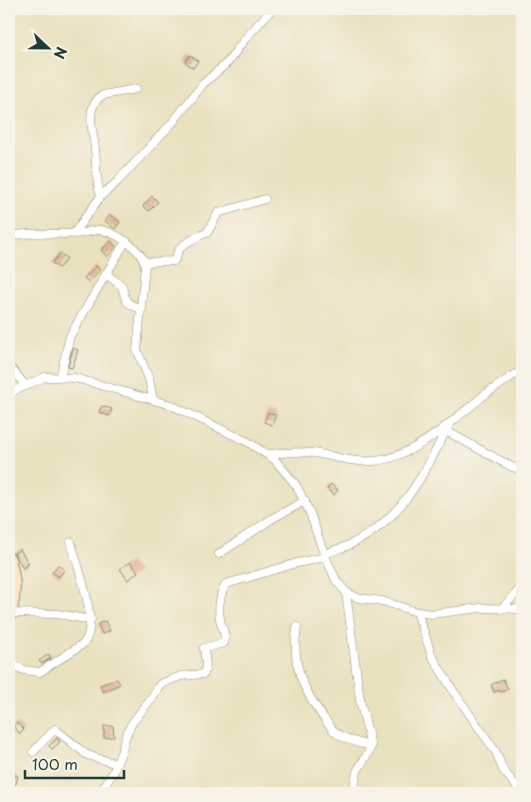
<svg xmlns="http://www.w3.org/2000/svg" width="531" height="802" viewBox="0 0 531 802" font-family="'Playpen Sans',sans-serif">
	<rect width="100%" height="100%" fill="#f7f3e8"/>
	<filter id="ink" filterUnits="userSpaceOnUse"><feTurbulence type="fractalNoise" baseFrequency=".02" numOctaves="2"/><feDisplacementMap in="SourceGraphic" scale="10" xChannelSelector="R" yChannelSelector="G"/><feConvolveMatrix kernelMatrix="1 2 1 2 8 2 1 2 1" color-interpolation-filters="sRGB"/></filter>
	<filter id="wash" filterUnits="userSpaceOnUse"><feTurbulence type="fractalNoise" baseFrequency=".0096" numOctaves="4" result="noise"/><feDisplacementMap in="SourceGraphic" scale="20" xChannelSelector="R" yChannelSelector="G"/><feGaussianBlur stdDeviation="1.12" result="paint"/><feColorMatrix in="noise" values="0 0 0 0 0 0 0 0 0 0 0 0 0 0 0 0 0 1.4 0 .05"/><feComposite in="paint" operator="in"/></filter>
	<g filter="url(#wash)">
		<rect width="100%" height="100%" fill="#eae1bf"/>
		<g id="blocks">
			<g fill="#e2b495">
				<path d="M190,55L198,61L193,68L185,62Z"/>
				<path d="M152,196L158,202L149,211L143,206Z"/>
				<path d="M110,215L120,222L115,229L105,221Z"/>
				<path d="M111,241L116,247L107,257L101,250Z"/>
				<path d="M60,253L67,259L59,268L52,263Z"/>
				<path d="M96,266L100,270L89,282L84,278Z"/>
				<path d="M73,348L78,350L72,368L68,367Z"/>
				<path d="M102,406L112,409L109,416L99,412Z"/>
				<path d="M268,412L276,415L272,425L264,422Z"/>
				<path d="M331,484L338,490L334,495L327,489Z"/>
				<path d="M20,549L29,564L23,568L14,553Z"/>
				<path d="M130,562L138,572L128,580L120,569Z"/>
				<path d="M58,565L64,570L59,577L52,572Z"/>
				<path d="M105,621L110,631L102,634L98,624Z"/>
				<path d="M49,654L51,658L42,664L39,661Z"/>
				<path d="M117,679L120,684L103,692L100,685Z"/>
				<path d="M503,679L508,689L500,692L499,690L494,692L491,685Z"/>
				<path d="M17,723L24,730L20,734L13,726Z"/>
				<path d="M104,726H113L114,737L104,738Z"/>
				<path d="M57,738L60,742L52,749L49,746Z"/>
				<path d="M9,774L18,776L16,784L9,782Z"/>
			</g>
		</g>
	</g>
	<g filter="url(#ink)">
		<use href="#blocks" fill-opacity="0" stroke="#848f7a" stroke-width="1"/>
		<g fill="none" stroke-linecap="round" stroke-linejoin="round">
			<g stroke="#848f7a" stroke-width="9">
				<g id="minor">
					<path d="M101,196C95,181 97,166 95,149C94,137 89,122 92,110C94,103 97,98 103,95L136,89"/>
					<path d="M74,233L101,196L117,182L173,122L203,84L228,62L244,40L272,9"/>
					<path d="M9,237C27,230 61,236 83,233C89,232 96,229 102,230C117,234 143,249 145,266L137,350L149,379L153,399"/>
					<path d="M126,241L106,274L122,286C126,303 125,303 142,309"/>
					<path d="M145,262L174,261C177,257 176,254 179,250C182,244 200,235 207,233L218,213L265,199"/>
					<path d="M9,366L26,386"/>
					<path d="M60,377L70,336L106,274"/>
					<path d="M9,393L45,377L75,378L171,405L248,442L275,460L296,485L310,513L324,554L337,582L346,592L358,598L382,601L417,612L432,614L480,608L522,609"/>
					<path d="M446,431L512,467L522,470"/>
					<path d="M268,454C283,453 299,451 314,453C334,456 353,463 374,461C416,457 455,418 487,393C499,385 511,377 522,370"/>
					<path d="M219,554L273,518L305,501"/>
					<path d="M324,554C334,550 344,548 353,543C401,520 426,472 448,426"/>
					<path d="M346,592L360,700L371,746L370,750L357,771L353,793"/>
					<path d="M501,609L522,587"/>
					<path d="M417,612L432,656L454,692L496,752L503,770L522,793"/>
					<path d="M10,613L58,614L91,620"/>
					<path d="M297,627C291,663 302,688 323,717C327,722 332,731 338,734C347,741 360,743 371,746"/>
					<path d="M9,664L24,670L40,672L83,644C101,625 77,566 71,542"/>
					<path d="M33,752L55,729L87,755L117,764"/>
					<path d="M100,793L114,771L122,750L126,735L132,723L152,698L160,684L181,676L204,674L206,666L204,648L224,643C227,634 221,628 220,619C218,608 220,593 226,584L297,563L325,557"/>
				</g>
			</g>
			<g stroke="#848f7a" stroke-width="13">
				<path id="secondary" d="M9,558C16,578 17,596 9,616"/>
			</g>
			<use href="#minor" stroke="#fff" stroke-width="8"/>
			<use href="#secondary" stroke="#fde5c5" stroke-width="11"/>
		</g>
	</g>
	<rect width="531" height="802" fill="none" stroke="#f7f3e8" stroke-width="30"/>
	<g transform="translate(48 48) rotate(112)" stroke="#f7f3e8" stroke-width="4" paint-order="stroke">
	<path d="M0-4L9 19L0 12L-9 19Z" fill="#1f3d34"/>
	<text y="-8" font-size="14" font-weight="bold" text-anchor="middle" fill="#1f3d34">N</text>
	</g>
	<path d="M25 770v8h99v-8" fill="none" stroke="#1f3d34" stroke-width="2.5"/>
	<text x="32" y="770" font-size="15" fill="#1f3d34" stroke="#f7f3e8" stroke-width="4" paint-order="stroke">100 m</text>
</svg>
